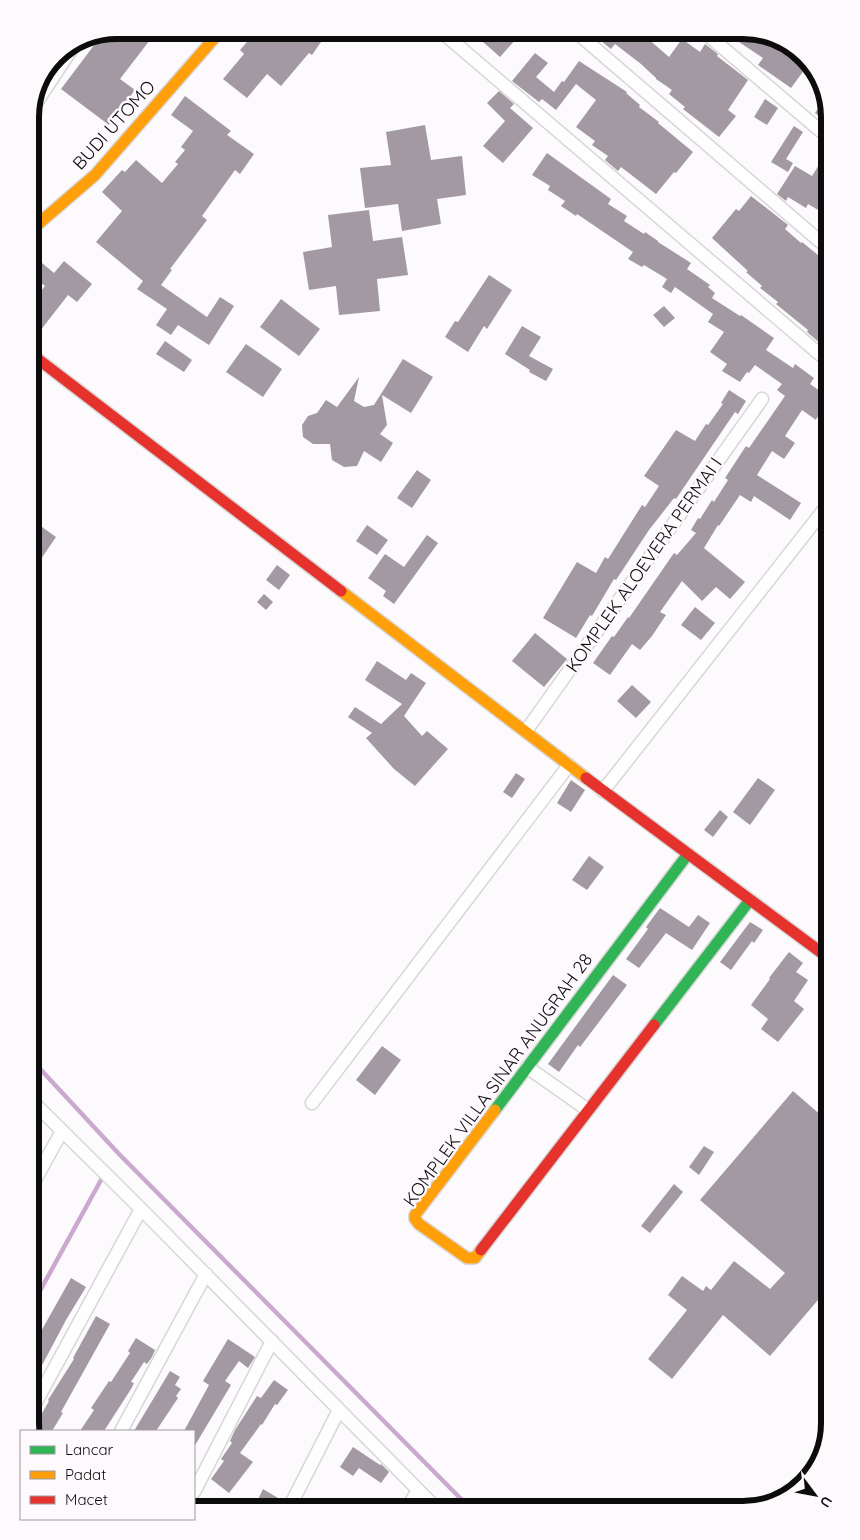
<svg xmlns="http://www.w3.org/2000/svg" width="860" height="1540" viewBox="0 0 860 1540" font-family="Quicksand,sans-serif">
	<rect width="100%" height="100%" fill="#fcfafc"/>
	<g fill="none" stroke-linecap="round" stroke-linejoin="round">
		<g stroke="#cba9cf" stroke-width="4.5">
			<path d="M30,1058L119,1154L472,1510"/>
			<path d="M30,1309L101,1180"/>
		</g>
	</g>
	<g fill="#a299a3">
		<path d="M721,30H749L792,45L795,49L789,57L805,69L791,88L758,65L763,58Z"/>
		<path d="M618,31L627,39L633,31H639L669,57L682,39L700,52L705,44L718,54L717,56L748,80L728,110L736,116L719,137L683,109L685,107L669,94L672,90L656,79V78L641,64L615,44L611,49L601,41L609,32Z"/>
		<path d="M511,32L517,38L500,57L473,33Z"/>
		<path d="M308,34L321,42L312,55L309,53L281,86L267,74L247,98L223,79L244,54L240,50L253,35Z"/>
		<path d="M101,36H153L120,79L135,90L109,125L61,89Z"/>
		<path d="M535,53L548,63L536,77L554,92L562,81L564,82L579,61L627,92L626,93L640,105L639,107L659,122L658,123L693,152L676,173L674,172L656,194L621,167L618,171L605,160L608,156L592,145L595,141L576,127L596,100L576,84L556,110L542,99L539,102L512,81Z"/>
		<path d="M499,91L514,104L510,108L533,128L503,163L483,146L505,121L487,103Z"/>
		<path d="M185,96L231,131L227,135L254,154L240,174L235,170L202,216L207,220L170,269L172,270L161,285L207,317L220,297L234,306L209,345L178,325L171,335L156,325L167,309L137,289L143,281L96,242L122,211L102,192L122,170L125,172L136,160L162,183L178,164L175,162L185,150L181,147L193,131L171,115Z"/>
		<path d="M826,97L830,117V123L815,113Z"/>
		<path d="M765,99L778,108L767,125L754,117Z"/>
		<path d="M425,125L431,160L462,156L466,195L437,199L441,224L402,231L398,204L365,208L360,168L391,165L386,132Z"/>
		<path d="M794,126L803,132L786,159L793,163L788,172L771,162Z"/>
		<path d="M830,147V217L808,204L806,208L788,197L786,201L777,194L795,166L812,176Z"/>
		<path d="M547,153L611,199L608,204L627,216L624,221L644,234L645,232L658,241V242L691,263L687,269L710,285L708,287L715,293L712,298L740,316L741,315L774,338L766,350L793,368L795,364L814,378L810,384L830,398V427L817,417L816,420L802,410L785,436L795,443L784,459L772,451L757,475L801,503L790,520L754,496L751,502L740,495L719,526L718,525L704,548L745,582L730,599L716,587L702,601L682,581L660,612L666,615L652,636L640,650L632,644L610,675L593,663L612,636L614,637L628,617L629,618L674,553L677,555L696,533L691,530L698,518L700,519L712,500L714,502L728,480L725,478L746,446L749,448L785,396L777,390L782,384L755,365L749,373L747,372L740,382L722,371L727,364L710,352L724,332L708,322L713,314L675,287L671,293L662,287L667,279L644,265L642,267L628,259L633,252L577,214L576,216L561,206L565,201L548,190L550,186L532,175Z"/>
		<path d="M751,196L788,225L785,229L801,243L802,242L818,255L819,254L830,262V333L821,344L807,332L808,330L776,304L778,302L760,288L762,286L746,272L748,271L712,238L736,209L739,211Z"/>
		<path d="M369,210L373,241L402,237L408,275L377,279L380,311L339,315L336,286L309,290L303,252L332,247L328,215Z"/>
		<path d="M30,253L54,273L64,261L92,284L77,302L68,295L40,331L30,323V305L45,286L30,274Z"/>
		<path d="M489,275L512,290L487,329L484,326L468,352L445,337L455,321L458,322Z"/>
		<path d="M281,299L320,329L299,356L260,327Z"/>
		<path d="M664,306L675,318L664,327L653,315Z"/>
		<path d="M522,326L541,337L529,356L553,369L546,381L529,372L530,370L505,354Z"/>
		<path d="M165,341L192,360L184,372L156,354Z"/>
		<path d="M246,344L282,369L263,397L226,372Z"/>
		<path d="M403,359L433,377L411,413L382,395L387,425L380,434L393,443L381,462L364,451L357,466L344,467L332,460L330,444H313L303,437L302,425L308,416L317,413L326,400L337,407L359,377L354,401L364,407L374,405Z"/>
		<path d="M729,390L746,401L738,414L735,412L676,499L674,498L649,530L616,580L614,579L592,616L590,615L576,638L543,618L577,562L596,573L605,557L608,559L642,505L645,507L659,486L644,476L676,430L695,441L706,424L708,425L723,404L721,403Z"/>
		<path d="M417,470L431,480L412,508L397,498Z"/>
		<path d="M367,525L388,540L377,555L356,541Z"/>
		<path d="M42,527L56,537L30,575V532L36,536Z"/>
		<path d="M427,535L438,543L394,604L383,596L386,591L368,578L385,554L404,567Z"/>
		<path d="M277,565L290,575L279,590L266,580Z"/>
		<path d="M264,594L273,602L266,610L257,602Z"/>
		<path d="M695,607L715,623L701,640L681,625Z"/>
		<path d="M535,633L567,659L544,687L512,661Z"/>
		<path d="M377,661L406,680L411,673L426,683L404,716L422,736L427,731L448,749L415,786L394,769L366,738L372,733L348,717L355,707L381,724L402,704L365,680Z"/>
		<path d="M632,685L651,702L636,718L617,701Z"/>
		<path d="M516,773L525,779L512,798L503,792Z"/>
		<path d="M758,778L775,790L750,825L733,812Z"/>
		<path d="M571,780L585,790L571,812L557,803Z"/>
		<path d="M720,810L728,817L713,837L704,830Z"/>
		<path d="M589,856L604,867L587,890L572,880Z"/>
		<path d="M660,908L689,927L698,915L710,923L692,950L666,933L639,968L626,959L648,929L646,927Z"/>
		<path d="M750,922L763,930L754,943L752,941L731,970L720,962Z"/>
		<path d="M789,952L803,963L796,972L808,980L794,1001L804,1009L778,1042L761,1029L768,1019L751,1005L770,979L769,978Z"/>
		<path d="M613,975L627,985L580,1047L578,1045L559,1072L548,1064Z"/>
		<path d="M382,1046L401,1060L375,1095L356,1080Z"/>
		<path d="M793,1091L830,1123V1286L770,1356L723,1315L672,1379L648,1359L687,1310L668,1295L682,1276L703,1291L706,1286L711,1290L734,1261L770,1289L785,1273L700,1200Z"/>
		<path d="M704,1146L714,1152L699,1175L689,1167Z"/>
		<path d="M674,1184L683,1192L650,1233L641,1226Z"/>
		<path d="M71,1278L86,1287L66,1320L30,1388V1351Z"/>
		<path d="M96,1316L110,1324L61,1412L63,1413L52,1431H32L49,1401L48,1400L74,1359L73,1358Z"/>
		<path d="M136,1338L155,1350L152,1357L147,1364L144,1362L131,1382L134,1383L131,1389L104,1431H80L94,1410L91,1408L109,1381L111,1382L130,1353L128,1351Z"/>
		<path d="M228,1339L255,1357L248,1368L239,1361L225,1381L231,1385L194,1447V1431H184L209,1385L203,1381Z"/>
		<path d="M170,1371L180,1377L175,1385L181,1389L176,1396L178,1398L156,1431H134Z"/>
		<path d="M274,1380L288,1390L277,1405L275,1404L262,1425L261,1424L240,1453L253,1462L229,1493L211,1479L224,1461L221,1459L232,1443L230,1441L235,1430L257,1396L261,1398Z"/>
		<path d="M353,1447L380,1465L381,1464L389,1472L381,1483L359,1468L353,1476L340,1467Z"/>
		<path d="M263,1489L278,1498L271,1510H253Z"/>
	</g>
	<g fill="none" stroke-linecap="round" stroke-linejoin="round">
		<g stroke="#d8d7d8" stroke-width="15">
			<g id="street">
				<path d="M703,31L830,139"/>
				<path d="M576,32L830,250"/>
				<path d="M443,33L830,363"/>
				<path d="M30,112L77,41"/>
				<path d="M526,731L762,399"/>
				<path d="M603,791L830,502"/>
				<path d="M527,1067L588,1110"/>
				<path d="M30,1099L141,1209L438,1510"/>
				<path d="M312,1103L569,765"/>
				<path d="M30,1189L62,1131"/>
				<path d="M30,1413L141,1209"/>
				<path d="M121,1431L206,1274"/>
				<path d="M194,1492L272,1341"/>
				<path d="M288,1510L339,1410"/>
				<path d="M406,1510L418,1490"/>
			</g>
		</g>
		<g stroke="#d8d7d8" stroke-width="14">
			<g id="fast">
				<path d="M654,1025L750,900"/>
				<path d="M495,1110L688,854"/>
			</g>
		</g>
		<g stroke="#d8d7d8" stroke-width="14">
			<g id="slow">
				<path d="M30,231L95,175L217,35"/>
				<path d="M341,591L586,778"/>
				<path d="M481,1250L475,1258H467L419,1224L415,1219V1215L495,1110"/>
			</g>
		</g>
		<g stroke="#d8d7d8" stroke-width="14">
			<g id="jam">
				<path d="M30,353L341,591"/>
				<path d="M586,778L830,959"/>
				<path d="M481,1250L654,1025"/>
			</g>
		</g>
		<use href="#street" stroke="#fffeff" stroke-width="12"/>
		<use href="#fast" stroke="#30b455" stroke-width="11"/>
		<use href="#slow" stroke="#ff9f0a" stroke-width="11"/>
		<use href="#jam" stroke="#e5322d" stroke-width="11"/>
	</g>
	<g text-anchor="middle" stroke-width="5" stroke-linejoin="round" paint-order="stroke">
		<g font-size="18" fill="#0d0c0d" stroke="#fdf9fd">
			<text transform="translate(114 125) rotate(-48)" y="6">BUDI UTOMO</text>
			<text transform="translate(644 565) rotate(-55)" y="6">KOMPLEK ALOEVERA PERMAI I</text>
			<text transform="translate(498 1080) rotate(-54)" y="6">KOMPLEK VILLA SINAR ANUGRAH 28</text>
		</g>
	</g>
	<path d="M0 0H860V1540H0ZM117 39H743A78 78 0 0 1 821 117V1423A78 78 0 0 1 743 1501H117A78 78 0 0 1 39 1423V117A78 78 0 0 1 117 39Z" fill="#fdf9fd" fill-rule="evenodd"/>
	<path fill="none" stroke="#0d0c0d" stroke-width="6" d="M117 39H743A78 78 0 0 1 821 117V1423A78 78 0 0 1 743 1501H117A78 78 0 0 1 39 1423V117A78 78 0 0 1 117 39Z"/>
	<rect x="20" y="1430" width="175" height="90" fill="#fdf9fd" stroke="#9d9a9d"/>
	<rect x="30" y="1446" width="25" height="8" fill="#30b455" stroke="#9d9a9d"/>
	<text x="65" y="1455" font-size="15" fill="#0d0c0d">Lancar</text>
	<rect x="30" y="1471" width="25" height="8" fill="#ff9f0a" stroke="#9d9a9d"/>
	<text x="65" y="1480" font-size="15" fill="#0d0c0d">Padat</text>
	<rect x="30" y="1496" width="25" height="8" fill="#e5322d" stroke="#9d9a9d"/>
	<text x="65" y="1505" font-size="15" fill="#0d0c0d">Macet</text>
	<g transform="translate(815 1495) rotate(122)" stroke="#fdf9fd" stroke-width="4" paint-order="stroke">
	<path d="M0-4L9 19L0 12L-9 19Z" fill="#0d0c0d"/>
	<text y="-8" font-size="14" font-weight="bold" text-anchor="middle" fill="#0d0c0d">U</text>
	</g>
</svg>
